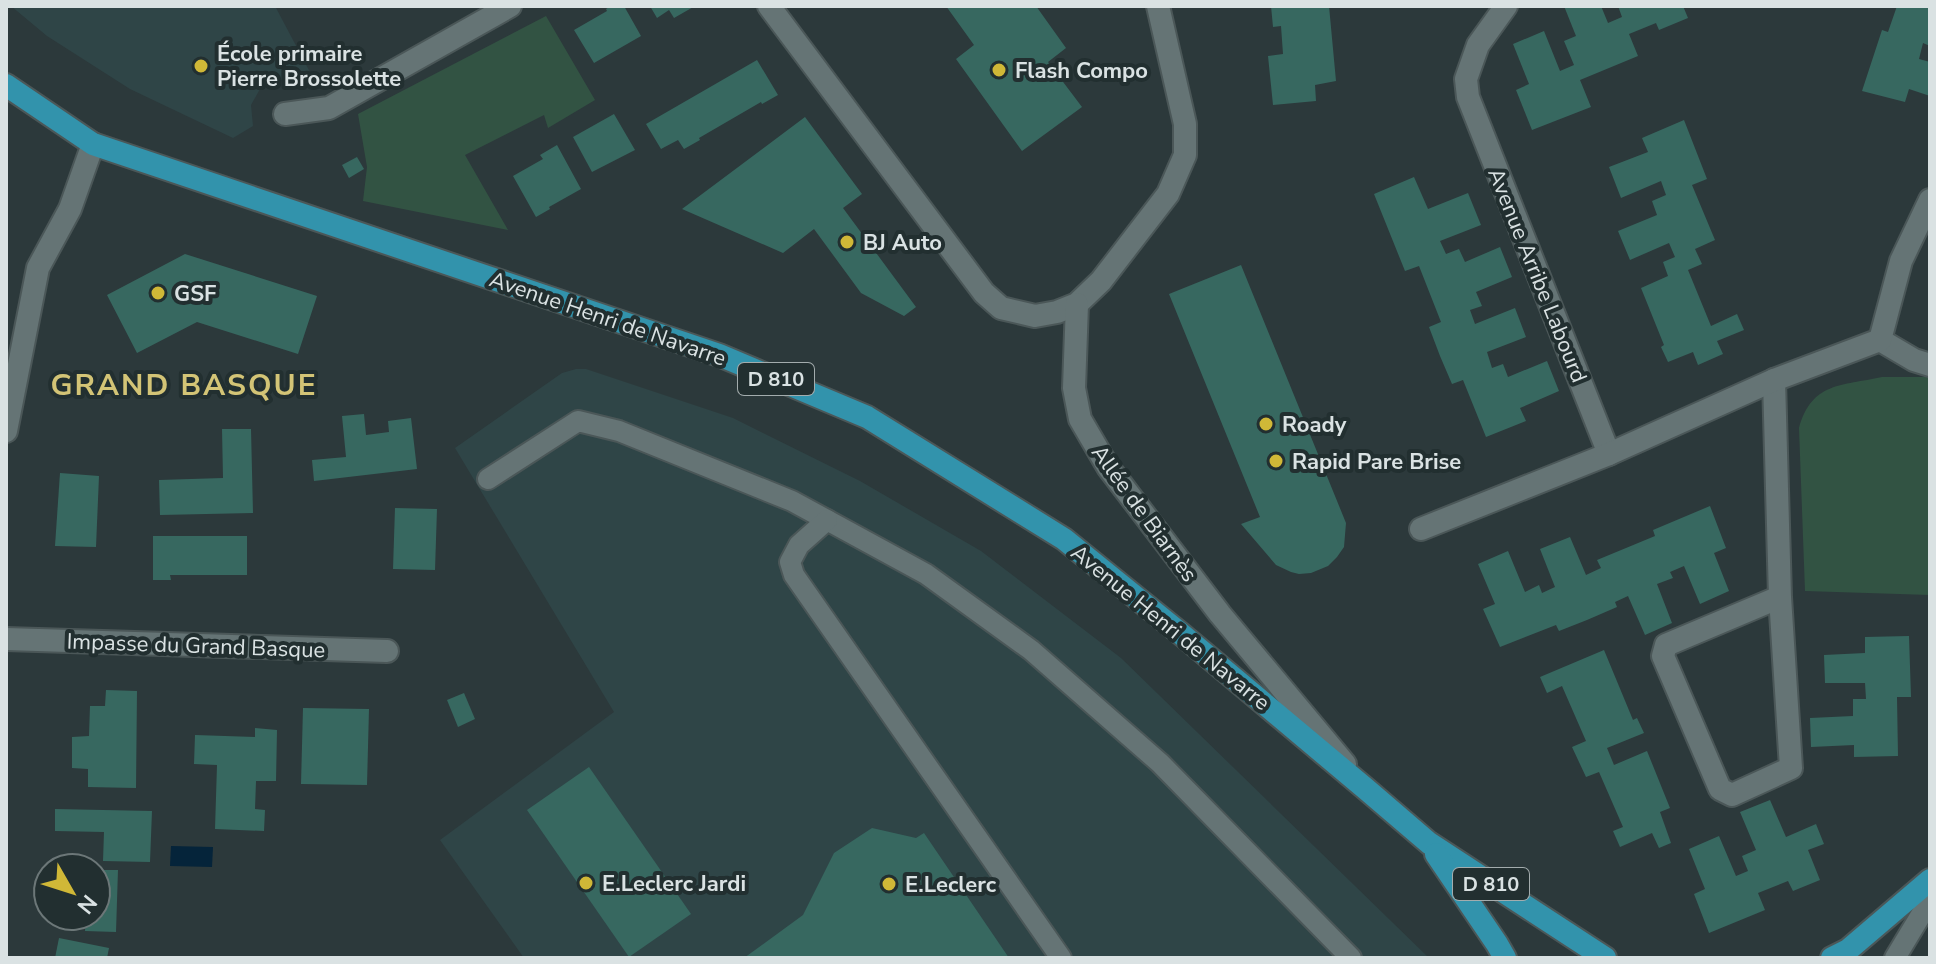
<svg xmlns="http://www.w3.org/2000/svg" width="1936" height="964" viewBox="0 0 1936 964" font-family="'Nunito Sans',sans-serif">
	<rect width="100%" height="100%" fill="#2c393b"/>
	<g fill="#2f4547">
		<path d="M11,6H275L311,74L274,81L260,89L251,105L253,126L233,138L130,89L47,36Z"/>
		<path d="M576,369H586L733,418L860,481L981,551L1121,658L1429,958H524L440,840L614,712L455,448L562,373Z"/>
	</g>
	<g fill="#325343">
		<path d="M546,16L595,100L548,128L544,115L465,155L508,230L363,201L367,167L358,114Z"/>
		<path d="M1882,377H1925L1930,378V595L1805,591L1799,428C1812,382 1841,386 1882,377Z"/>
	</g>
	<path fill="#05243a" d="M171,846L213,847L212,867L170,866Z"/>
	<g fill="#376860">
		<path d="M611,6H624L641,36L594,63L574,30L607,11L606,9Z"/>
		<path d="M650,6H695L674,18L669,10L657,18Z"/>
		<path d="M946,6H1036L1066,48L1048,62L1082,107L1022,151L956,59L974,45Z"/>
		<path d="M1271,6H1329L1336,81L1315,85L1316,101L1273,105L1268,56L1283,54L1281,26L1273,27Z"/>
		<path d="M1564,6H1601L1608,23L1622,17L1618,6H1683L1688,18L1659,30L1656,23L1629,34L1638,56L1580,80L1591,107L1532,130L1516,90L1529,84L1513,44L1544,31L1560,71L1574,65L1564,41L1576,36Z"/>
		<path d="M1897,6H1930V46L1923,43L1919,59L1930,62V96L1909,89L1905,102L1862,91L1882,30L1888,32Z"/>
		<path d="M757,60L778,95L762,104L761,102L699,138L700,140L684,149L678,140L661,149L646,124Z"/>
		<path d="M614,114L635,150L592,172L573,137Z"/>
		<path d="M805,117L862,194L843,208L916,307L904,316L861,293L814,229L783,253L682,209Z"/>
		<path d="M1684,120L1707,179L1692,185L1715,240L1695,249L1702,264L1688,270L1711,326L1737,314L1744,330L1717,341L1723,354L1698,365L1693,352L1668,362L1661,347L1664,345L1641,288L1668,276L1663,262L1675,257L1669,243L1630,260L1618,231L1657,215L1652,201L1666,195L1661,181L1621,198L1609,167L1648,152L1642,138Z"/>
		<path d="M557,145L581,189L549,207L550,209L536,217L513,176L543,159L540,155Z"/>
		<path d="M357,157L364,169L349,178L342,165Z"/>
		<path d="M1414,177L1428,209L1468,193L1481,225L1440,241L1446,254L1459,249L1465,262L1500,247L1512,277L1476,292L1482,306L1470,310L1475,324L1515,308L1526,337L1487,352L1492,368L1503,364L1508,377L1547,361L1559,391L1520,408L1526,421L1486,437L1463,380L1452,384L1440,356L1429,327L1441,322L1419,266L1405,271L1374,194Z"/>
		<path d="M185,254L317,296L298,354L197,322L137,353L107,295Z"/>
		<path d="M1241,265L1346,523L1344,547L1337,557L1328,566L1311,573L1299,574L1291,572L1276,565L1241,524L1260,517L1169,294Z"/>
		<path d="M364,414L366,435L389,432L388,421L411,418L417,469L314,481L312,460L346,457L342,416Z"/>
		<path d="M222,429H251L253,513L160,515L159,480L223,478Z"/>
		<path d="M60,473L99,476L96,547L55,546Z"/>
		<path d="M1710,506L1726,548L1714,553L1729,591L1700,604L1684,566L1670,572L1673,578L1657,584L1672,623L1645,635L1628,596L1615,602L1617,607L1587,620L1559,631L1556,625L1500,647L1483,609L1495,604L1478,564L1508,551L1525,592L1539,585L1542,593L1555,587L1540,549L1570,537L1586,575L1601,568L1597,560L1655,536L1653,530Z"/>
		<path d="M395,508L437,509L435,570L393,569Z"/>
		<path d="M153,536H247V575H170L171,580H153Z"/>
		<path d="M1909,636L1911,697H1897L1898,756L1854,757V745L1811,747L1810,718L1853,716V699H1866L1865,683H1825L1824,655L1865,653V637Z"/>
		<path d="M1604,650L1633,720L1637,718L1644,733L1607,748L1614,765L1647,751L1670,808L1660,812L1671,843L1659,848L1652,833L1620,847L1613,831L1623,827L1599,772L1586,777L1572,747L1586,741L1562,686L1547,693L1540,677Z"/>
		<path d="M106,690L137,691L136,788L88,787V769L72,768V737L89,736L90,706H105Z"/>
		<path d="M464,693L475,719L458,727L447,700Z"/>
		<path d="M303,708L369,709L367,785L301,784Z"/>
		<path d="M255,728L277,730L276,781H256L255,809L265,810L264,831L215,829L217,765L194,764L195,735L255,737Z"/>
		<path d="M589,767L691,914L629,957L527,810Z"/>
		<path d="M1770,800L1786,837L1816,824L1824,844L1808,850L1820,880L1793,891L1788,881L1758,893L1765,910L1709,933L1694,894L1705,889L1689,849L1719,836L1736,876L1748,871L1742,856L1756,850L1740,812Z"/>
		<path d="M55,809L152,811L150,862L103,861L104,832L55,831Z"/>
		<path d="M872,828L916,838L924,833L1009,958H744L803,915L834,853Z"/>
		<path d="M96,870H118L116,932L85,931L86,916H96Z"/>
		<path d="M59,938L109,948L107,958H55Z"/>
	</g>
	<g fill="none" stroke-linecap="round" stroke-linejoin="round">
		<g stroke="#4b5758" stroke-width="24">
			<g id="service">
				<path d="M488,479L578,421L619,431L792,501L926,574L1031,650L1160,763L1351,958"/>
				<path d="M827,520L799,545L790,562L794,575L1061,958"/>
				<path d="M1895,958L1930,900"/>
			</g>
		</g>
		<g stroke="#4b5758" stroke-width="26">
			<g id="minor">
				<path d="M769,6L984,293L1001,308L1035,316L1057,312L1077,304L1101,281L1168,194L1185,155V124L1158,6"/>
				<path d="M1506,6L1478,45L1466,79L1468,97L1609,454"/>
				<path d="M285,114L329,108L510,6"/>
				<path d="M1077,304L1074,388L1080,419L1108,467L1220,614L1345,764"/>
				<path d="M1880,340L1914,360L1930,365"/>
				<path d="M1774,380L1780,597L1791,768L1732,795L1720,789L1663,656L1666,645L1780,597"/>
				<path d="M6,431L38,268L70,209L93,144"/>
				<path d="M1421,529L1609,454L1774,380L1880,340L1901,261L1930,200"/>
				<path d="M6,639L387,651"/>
			</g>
		</g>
		<g stroke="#4b5758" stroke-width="26">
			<g id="primary">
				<path d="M6,85L93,144L719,355L867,417L1064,539L1180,633L1366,789L1429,843L1605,958"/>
				<path d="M1436,854L1497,944L1505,958"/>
				<path d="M1832,958L1848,950L1930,880"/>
			</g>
		</g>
		<use href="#service" stroke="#657475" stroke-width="20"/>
		<use href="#minor" stroke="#657475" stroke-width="22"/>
		<use href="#primary" stroke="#3293ac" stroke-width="22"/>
	</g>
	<g fill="#d0b837" stroke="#222f30" stroke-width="3">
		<circle cx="201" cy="66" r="8"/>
		<circle cx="999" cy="70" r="8"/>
		<circle cx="847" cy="242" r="8"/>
		<circle cx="158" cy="293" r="8"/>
		<circle cx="1266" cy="424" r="8"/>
		<circle cx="1276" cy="461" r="8"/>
		<circle cx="586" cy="883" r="8"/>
		<circle cx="889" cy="884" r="8"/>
	</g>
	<g text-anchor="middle" stroke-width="8" stroke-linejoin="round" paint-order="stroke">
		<g fill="#222f30" stroke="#a3acad" stroke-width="2">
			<rect x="738" y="363" width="76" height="32" rx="6"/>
			<rect x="1453" y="868" width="76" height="32" rx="6"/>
		</g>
		<g font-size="20" font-weight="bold" fill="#dae2e3">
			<text x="776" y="386">D 810</text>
			<text x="1491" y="891">D 810</text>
		</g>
		<g font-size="22" font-weight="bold" fill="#dae2e3" stroke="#222f30" text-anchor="start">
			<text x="217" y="61">École primaire<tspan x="217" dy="25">Pierre Brossolette</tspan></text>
			<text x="1015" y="78">Flash Compo</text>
			<text x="863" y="250">BJ Auto</text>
			<text x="174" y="301">GSF</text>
			<text x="1282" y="432">Roady</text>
			<text x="1292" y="469">Rapid Pare Brise</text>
			<text x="602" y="891">E.Leclerc Jardi</text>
			<text x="905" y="892">E.Leclerc</text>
		</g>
		<g font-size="22" fill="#dae2e3" stroke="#222f30">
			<text transform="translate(1538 275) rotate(68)" y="8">Avenue Arribe Labourd</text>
			<text transform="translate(608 318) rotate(19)" y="8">Avenue Henri de Navarre</text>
			<text transform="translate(1145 513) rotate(54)" y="8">Allée de Biarnès</text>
			<text transform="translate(1171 627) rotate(39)" y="8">Avenue Henri de Navarre</text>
			<text transform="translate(196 645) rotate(2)" y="8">Impasse du Grand Basque</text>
		</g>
		<g font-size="30" font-weight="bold" letter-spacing="2" fill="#d3c476" stroke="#222f30">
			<text x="184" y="395">GRAND BASQUE</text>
		</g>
	</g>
	<rect width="1936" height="964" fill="none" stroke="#dae2e3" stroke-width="16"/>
	<g transform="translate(72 892) rotate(129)"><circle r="38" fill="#222f30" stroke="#6c7778" stroke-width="2"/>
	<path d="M0-6L14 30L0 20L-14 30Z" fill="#d0b837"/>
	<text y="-12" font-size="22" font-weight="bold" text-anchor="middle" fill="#dae2e3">N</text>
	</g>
</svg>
